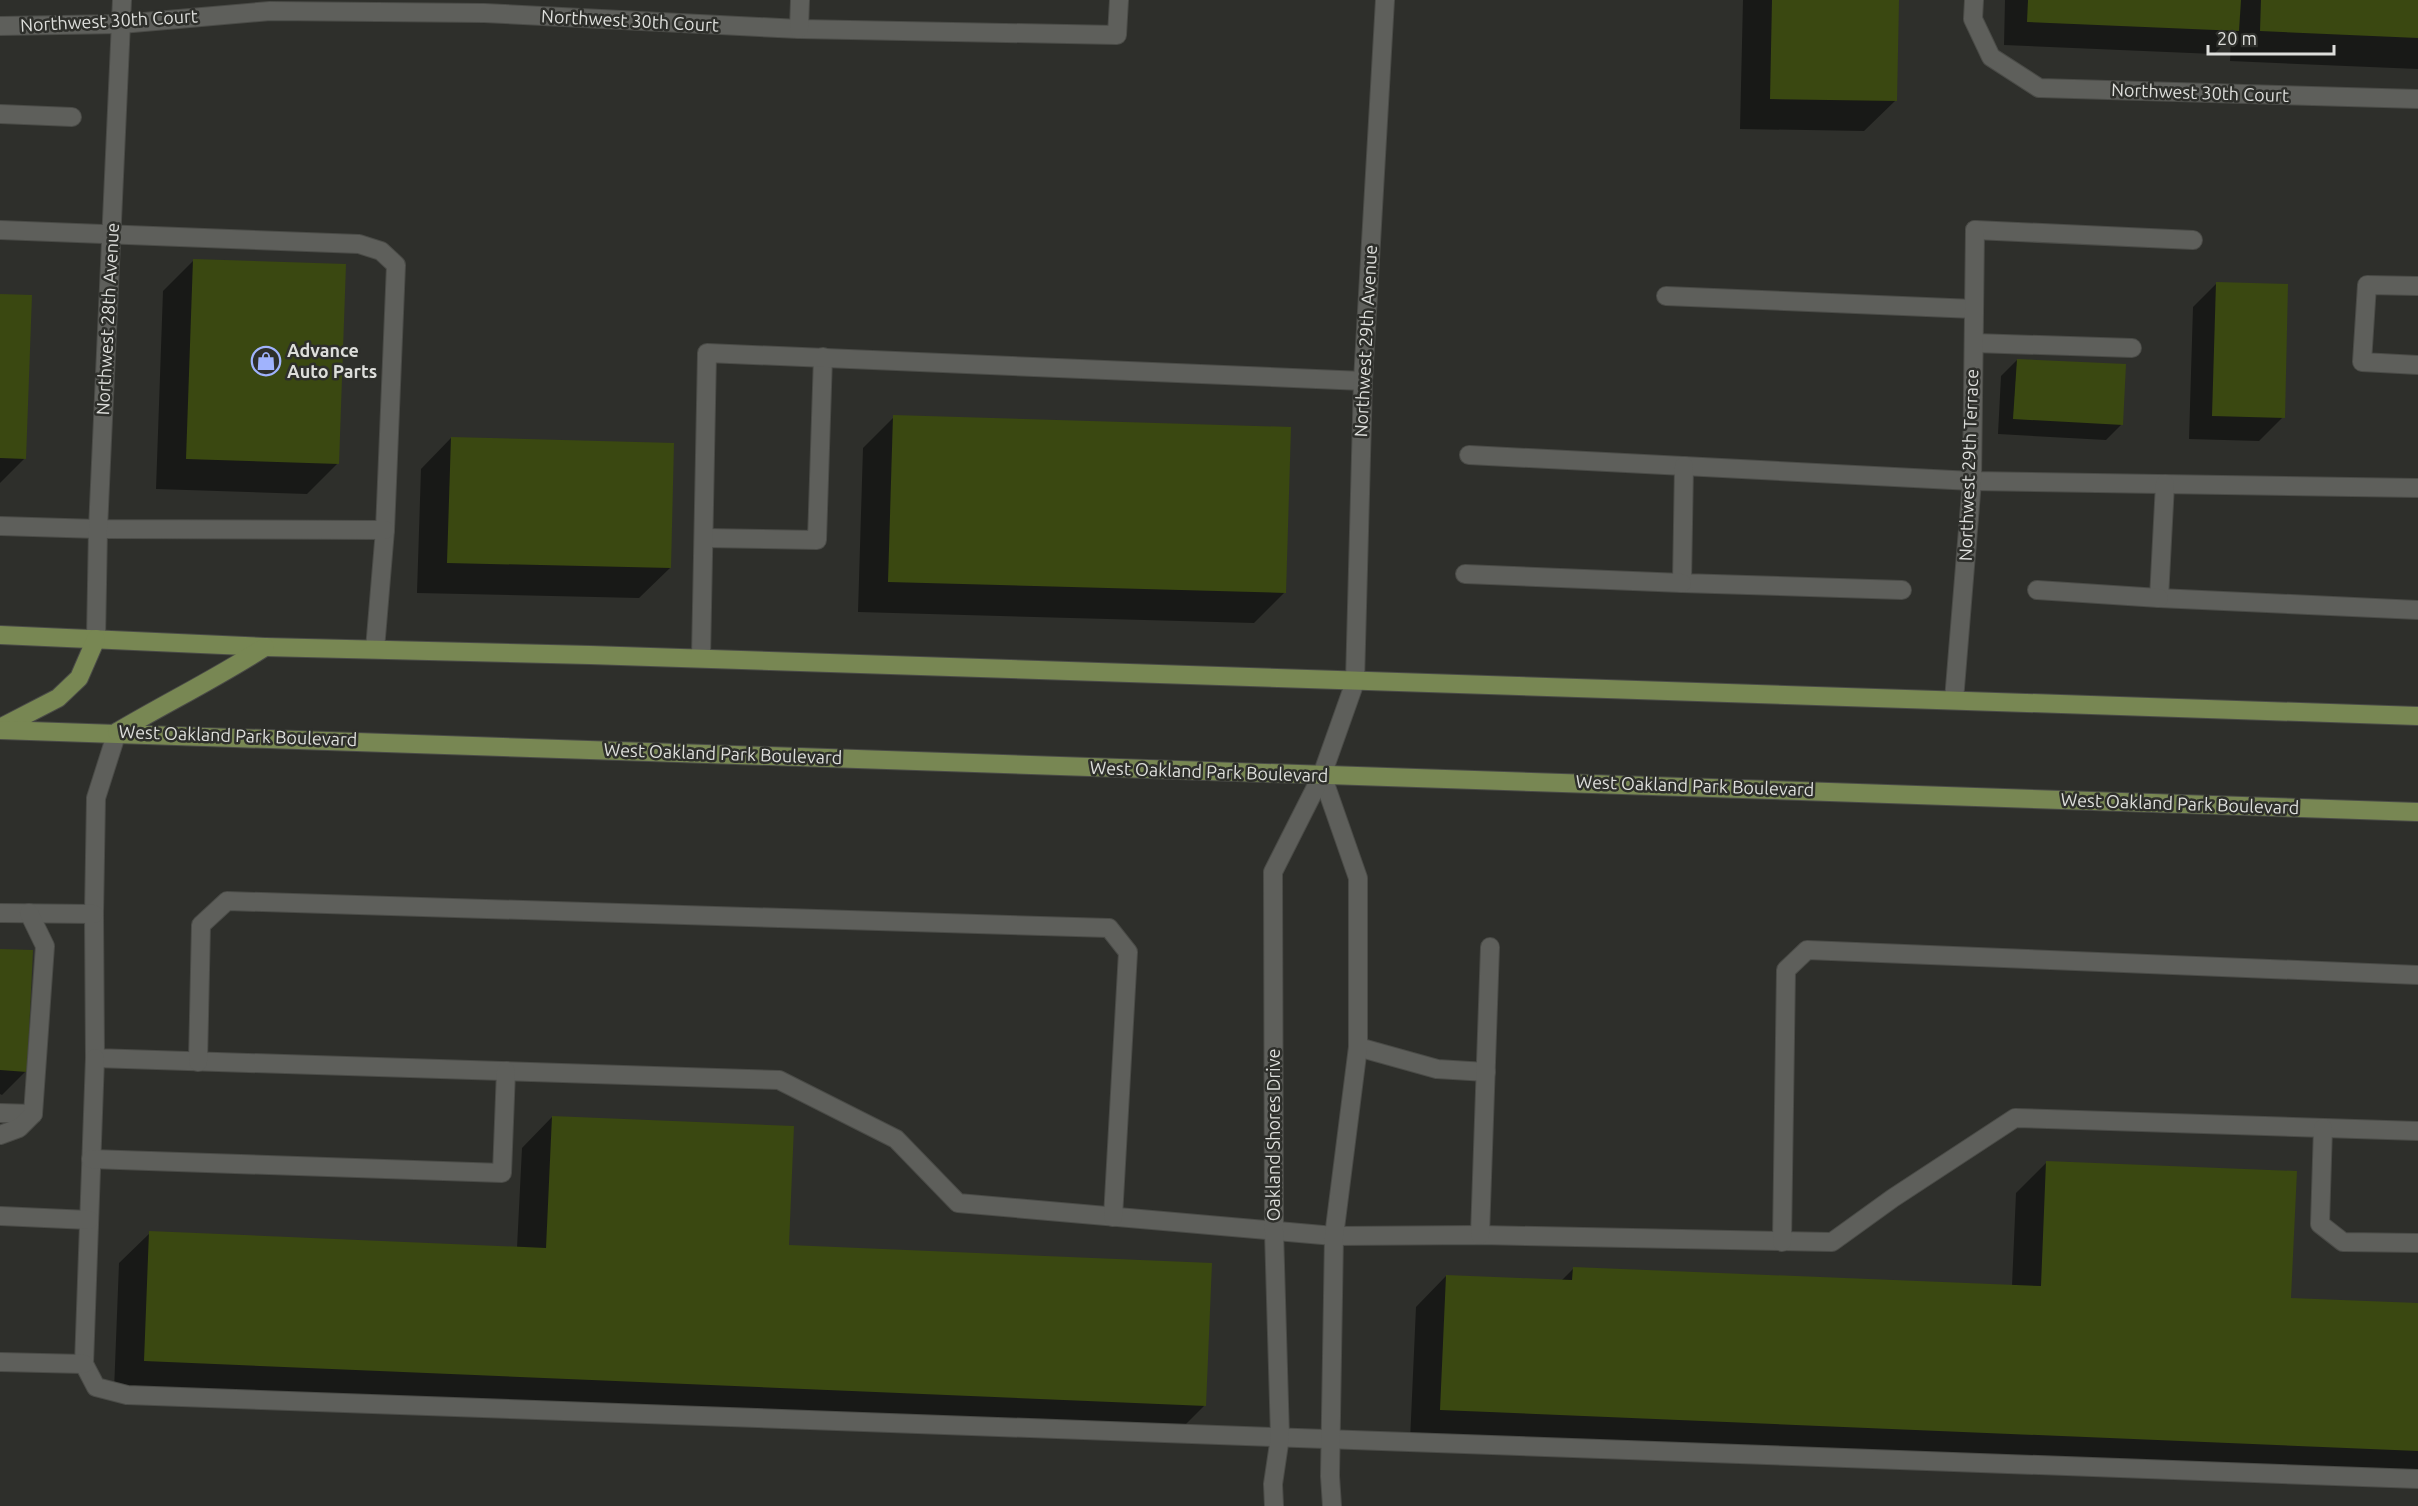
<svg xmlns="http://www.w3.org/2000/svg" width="2418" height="1506" viewBox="0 0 2418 1506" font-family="Ubuntu,sans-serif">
	<rect width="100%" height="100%" fill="#2e2f2b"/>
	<g fill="#0007">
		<path d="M1743,0H1897L1895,101L1864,131L1740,129Z"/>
		<path d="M2005,0H2418V69L2230,61L2231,37L2214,54L2004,45Z"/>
		<path d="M194,260L338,463L307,494L156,489L163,291Z"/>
		<path d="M2217,283L2283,417L2259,441L2189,439L2193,307Z"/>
		<path d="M0,295L24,459L0,483Z"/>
		<path d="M2017,360L2122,424L2106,440L1998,434L2001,376Z"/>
		<path d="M894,417L1285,592L1254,623L858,612L863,448Z"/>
		<path d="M451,438L670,568L639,598L417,593L421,469Z"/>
		<path d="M0,951L26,1071L2,1095L0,1094Z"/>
		<path d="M552,1117L788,1246L1205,1405L1174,1436L114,1391L119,1263L150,1233L517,1248L522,1148Z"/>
		<path d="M2047,1162L2290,1300L2418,1305V1482L1410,1441L1416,1307L1446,1276L1561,1281L1574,1268L2012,1286L2016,1193Z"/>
	</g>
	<g fill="#3a4811">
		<path d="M1772,0H1899L1897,101L1770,99Z"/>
		<path d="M2028,0H2241L2239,31L2027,22Z"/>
		<path d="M2261,0H2418V38L2260,31Z"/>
		<path d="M193,259L346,264L339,464L186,459Z"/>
		<path d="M2216,282L2288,284L2285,418L2212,416Z"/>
		<path d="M0,294L32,295L26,459L0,458Z"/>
		<path d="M2017,359L2126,364L2123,425L2013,419Z"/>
		<path d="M893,415L1291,427L1286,593L888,582Z"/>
		<path d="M451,437L674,443L671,568L447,563Z"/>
		<path d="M0,949L33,950L27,1072L0,1070Z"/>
		<path d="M552,1116L794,1126L789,1245L1212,1263L1206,1406L144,1361L149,1231L546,1248Z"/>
		<path d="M2046,1161L2297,1171L2291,1298L2418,1303V1451L1440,1410L1446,1275L1572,1280L1573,1267L2041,1286Z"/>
	</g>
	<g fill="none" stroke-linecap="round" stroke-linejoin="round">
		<g stroke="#4a4b47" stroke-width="20">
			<g id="lane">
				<path d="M0,26L121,24L270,11L484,13L799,29L1117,35L1119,0"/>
				<path d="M799,29L800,0"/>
				<path d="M0,114L72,117"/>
				<path d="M0,230L359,244L381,251L396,265L385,530L375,649"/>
				<path d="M1975,230L2193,240"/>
				<path d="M2418,286L2367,285L2362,362L2418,365"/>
				<path d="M1666,296L1974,309"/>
				<path d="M1974,343L2132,348"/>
				<path d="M1469,455L1972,481L2418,488"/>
				<path d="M1684,466L1682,583L1902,590"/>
				<path d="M2165,484L2159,598L2418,610"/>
				<path d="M0,526L98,529L385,530"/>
				<path d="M705,538L817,540L823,357"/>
				<path d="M1465,574L1682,583"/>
				<path d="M2037,590L2159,598"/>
				<path d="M701,658L707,353L1363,381"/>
				<path d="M117,732L96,798L94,914L95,1058L779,1080L896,1139L958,1203L1334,1236L1480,1235L1832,1242L1893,1198L2015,1118L2418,1131"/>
				<path d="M0,913L94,914"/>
				<path d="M1358,1047L1437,1069L1486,1072"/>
				<path d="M95,1058L84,1364L96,1387L127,1395L2418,1479"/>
				<path d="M198,1062L201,925L227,901L1109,928L1128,952L1113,1217"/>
				<path d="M0,1113L33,1114"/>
				<path d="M2323,1128L2320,1224L2343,1242L2418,1243"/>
				<path d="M0,1135L19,1128L33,1114L45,946L29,913"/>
				<path d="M91,1159L502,1173L506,1071"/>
				<path d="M0,1216L89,1220"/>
				<path d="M1480,1235L1490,947"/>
				<path d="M1782,1242L1786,970L1807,950L2418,975"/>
				<path d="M0,1362L84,1364"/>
			</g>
		</g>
		<g stroke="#4a4b47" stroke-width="20">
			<g id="street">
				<path d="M1974,0L1973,19L1991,57L2039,88L2418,99"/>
				<path d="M96,639L98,529L122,0"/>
				<path d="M1954,700L1972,481L1975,230"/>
				<path d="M1322,775L1358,878V1047L1334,1236L1330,1476L1332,1506"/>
				<path d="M1274,1506L1273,1484L1280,1437L1274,1231L1273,872L1322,775L1355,682L1363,381L1385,0"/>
			</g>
		</g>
		<g stroke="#4a4b47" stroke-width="20">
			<g id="primary">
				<path d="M0,635L265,647L590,655L2418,716"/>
				<path d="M0,728L58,698L79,678L96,639"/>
				<path d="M0,730L2418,812"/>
				<path d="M117,732C166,703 217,678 265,647"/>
			</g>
		</g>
		<use href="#lane" stroke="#5e5f5b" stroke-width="18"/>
		<use href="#street" stroke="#5e5f5b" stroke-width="18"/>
		<use href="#primary" stroke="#788753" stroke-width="18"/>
	</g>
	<defs>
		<g id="shop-ring" transform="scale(1.5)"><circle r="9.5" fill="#2e2f2b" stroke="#a0b3fd" stroke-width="1.5"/><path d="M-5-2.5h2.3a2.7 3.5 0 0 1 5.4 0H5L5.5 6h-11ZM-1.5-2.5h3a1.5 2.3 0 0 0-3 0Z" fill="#a0b3fd"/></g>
	</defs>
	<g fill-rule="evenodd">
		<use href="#shop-ring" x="266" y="361"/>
	</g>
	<g text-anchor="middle" stroke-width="5" stroke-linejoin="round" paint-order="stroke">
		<g font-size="18" fill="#dddedb" stroke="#2e2f2b">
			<text transform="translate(109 21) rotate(-3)" y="6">Northwest 30th Court</text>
			<text transform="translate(630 21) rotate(3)" y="6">Northwest 30th Court</text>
			<text transform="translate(2200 93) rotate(2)" y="6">Northwest 30th Court</text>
			<text transform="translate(108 319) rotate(-87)" y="6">Northwest 28th Avenue</text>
			<text transform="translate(1366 341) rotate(-87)" y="6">Northwest 29th Avenue</text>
			<text transform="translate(1969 465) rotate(-88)" y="6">Northwest 29th Terrace</text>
			<text transform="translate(238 736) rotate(2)" y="6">West Oakland Park Boulevard</text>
			<text transform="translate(723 754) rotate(2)" y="6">West Oakland Park Boulevard</text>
			<text transform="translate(1209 772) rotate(2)" y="6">West Oakland Park Boulevard</text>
			<text transform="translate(1695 786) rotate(2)" y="6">West Oakland Park Boulevard</text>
			<text transform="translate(2180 804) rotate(2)" y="6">West Oakland Park Boulevard</text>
			<text transform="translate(1274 1135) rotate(-90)" y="6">Oakland Shores Drive</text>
		</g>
		<g font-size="18" font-weight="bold" fill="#dddedb" stroke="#2e2f2b" text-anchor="start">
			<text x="287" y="357">Advance<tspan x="287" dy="21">Auto Parts</tspan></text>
		</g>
	</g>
	<path d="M2208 45v9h126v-9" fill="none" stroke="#dddedb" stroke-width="3"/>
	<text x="2217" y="45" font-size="18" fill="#dddedb" stroke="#2e2f2b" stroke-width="4.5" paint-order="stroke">20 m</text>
</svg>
